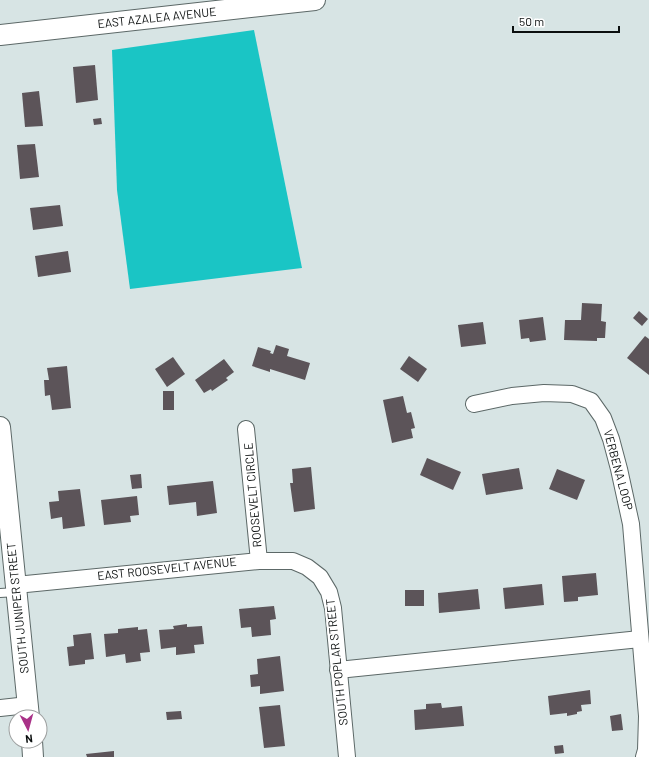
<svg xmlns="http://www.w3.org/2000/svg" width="649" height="757" viewBox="0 0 649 757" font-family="Barlow,sans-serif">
	<rect width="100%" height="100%" fill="#d7e4e4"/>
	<path fill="#1ac5c5" d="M254,30L302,268L130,289L117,190L112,50Z"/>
	<g fill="#5c5459">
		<path d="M95,65L98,100L76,103L73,67Z"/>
		<path d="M39,91L43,126L25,127L22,93Z"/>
		<path d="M101,118L102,124L94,125L93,119Z"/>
		<path d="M35,144L39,177L20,179L17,145Z"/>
		<path d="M60,205L63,226L33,230L30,208Z"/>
		<path d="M68,251L71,272L38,277L35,256Z"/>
		<path d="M582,303L602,304L601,321L606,322L605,338H597V341L564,340L565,320H581Z"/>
		<path d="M639,311L648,319L642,326L633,318Z"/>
		<path d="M543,317L546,340L530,342L529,338L521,339L519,320Z"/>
		<path d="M483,322L486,344L461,347L458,325Z"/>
		<path d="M645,336L649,339V375L627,358Z"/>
		<path d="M276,345L289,349L287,356L310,363L305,380L270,369V372L252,366L258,347L271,351L270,353L273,354Z"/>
		<path d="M409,356L427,369L418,382L400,369Z"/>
		<path d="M173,357L185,374L167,387L155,369Z"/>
		<path d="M224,359L234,372L226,378L228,380L212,391L211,389L204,393L195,380Z"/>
		<path d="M67,366L71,408L52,410L50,395L45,396L44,380H49L47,368Z"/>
		<rect x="163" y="391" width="11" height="19"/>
		<path d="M403,396L407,413L411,412L415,428L411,429L413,438L392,443L383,400Z"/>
		<path d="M427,458L461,472L453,490L420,475Z"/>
		<path d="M311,467L315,509L294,512L290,483H293L292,469Z"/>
		<path d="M519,468L523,489L486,495L482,474Z"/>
		<path d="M557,469L585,480L577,500L549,489Z"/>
		<path d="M141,474L142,488L132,489L130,475Z"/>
		<path d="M213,481L217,513L197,516L196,502L169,505L167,486Z"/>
		<path d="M80,489L85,526L63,529L62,517L51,519L49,502L59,501L58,491Z"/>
		<path d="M137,496L139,515L130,516L131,522L104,525L101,500Z"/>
		<path d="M596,573L598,595L578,597V601L564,602L562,576Z"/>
		<path d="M542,584L544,605L505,609L503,588Z"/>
		<path d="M478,589L480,609L439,613L438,593Z"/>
		<rect x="405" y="590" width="19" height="16"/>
		<path d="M274,606L276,619L270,620L271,635L252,637L251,627L241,628L239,609Z"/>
		<path d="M187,624V627L202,626L204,644L194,645L195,653L176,655V647L161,649L159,630L174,629L173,626Z"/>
		<path d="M138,627V630L147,629L150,652L140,653L141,661L126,663L125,654L106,657L104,634L118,633V629Z"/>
		<path d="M91,633L94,659L85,660V664L69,666L67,647L74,646L73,635Z"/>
		<path d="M280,656L284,691L260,694V686L251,687L250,675L258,674L257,659Z"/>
		<path d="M590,690L591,704L581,705L582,711L577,712V714L567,716V713L550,715L548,696Z"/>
		<path d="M441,703L442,708L462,706L464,726L415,730L414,710L426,709V704Z"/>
		<path d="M280,705L285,746L264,748L259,707Z"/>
		<path d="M181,711L182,719L167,720L166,712Z"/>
		<path d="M621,714L623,730L612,731L610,716Z"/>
		<path d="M563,745L564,753L555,754L554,746Z"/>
		<path d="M114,751V757H87L86,754Z"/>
	</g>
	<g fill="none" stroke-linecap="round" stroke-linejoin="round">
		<g stroke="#5c6867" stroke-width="10">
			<path id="service" d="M0,593L17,592"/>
		</g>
		<g stroke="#5c6867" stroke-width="18">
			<g id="minor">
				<path d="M474,404L512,396L544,393L572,394L591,401L603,418L611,439L619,469L631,524L647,716L646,750L644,757"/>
				<path d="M246,429L259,561"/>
				<path d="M16,585L259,561H293L307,567L320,577L329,592L333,608L347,757"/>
				<path d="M338,670L640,639"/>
				<path d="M0,708L28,705"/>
			</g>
		</g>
		<g stroke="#5c6867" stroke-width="22">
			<g id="tertiary">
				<path d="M0,35L315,0"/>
				<path d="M0,427L29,717"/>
				<path d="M32,741L33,757"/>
			</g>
		</g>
		<use href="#service" stroke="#fff" stroke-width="8"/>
		<use href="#minor" stroke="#fff" stroke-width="16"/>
		<use href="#tertiary" stroke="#fff" stroke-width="20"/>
	</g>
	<g text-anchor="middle" stroke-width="4" stroke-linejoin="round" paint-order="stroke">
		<g font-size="12" fill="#0b0f0f" stroke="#fff">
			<text transform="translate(157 18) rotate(-6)" y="4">EAST AZALEA AVENUE</text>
			<text transform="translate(618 470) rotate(75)" y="4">VERBENA LOOP</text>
			<text transform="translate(253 495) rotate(-95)" y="4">ROOSEVELT CIRCLE</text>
			<text transform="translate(167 569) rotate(-6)" y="4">EAST ROOSEVELT AVENUE</text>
			<text transform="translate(18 608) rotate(-96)" y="4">SOUTH JUNIPER STREET</text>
			<text transform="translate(337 662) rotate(-96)" y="4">SOUTH POPLAR STREET</text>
		</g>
	</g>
	<g transform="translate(28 729) rotate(174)"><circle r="19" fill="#ffffff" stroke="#9d9f9f"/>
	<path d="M0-3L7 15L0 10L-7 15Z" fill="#a93288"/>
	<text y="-6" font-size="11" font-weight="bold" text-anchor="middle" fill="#0b0f0f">N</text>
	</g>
	<path d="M513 26v6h106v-6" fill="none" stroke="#0b0f0f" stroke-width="2"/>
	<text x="519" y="26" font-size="12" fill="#0b0f0f" stroke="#ffffff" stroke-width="3" paint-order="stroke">50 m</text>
</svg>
